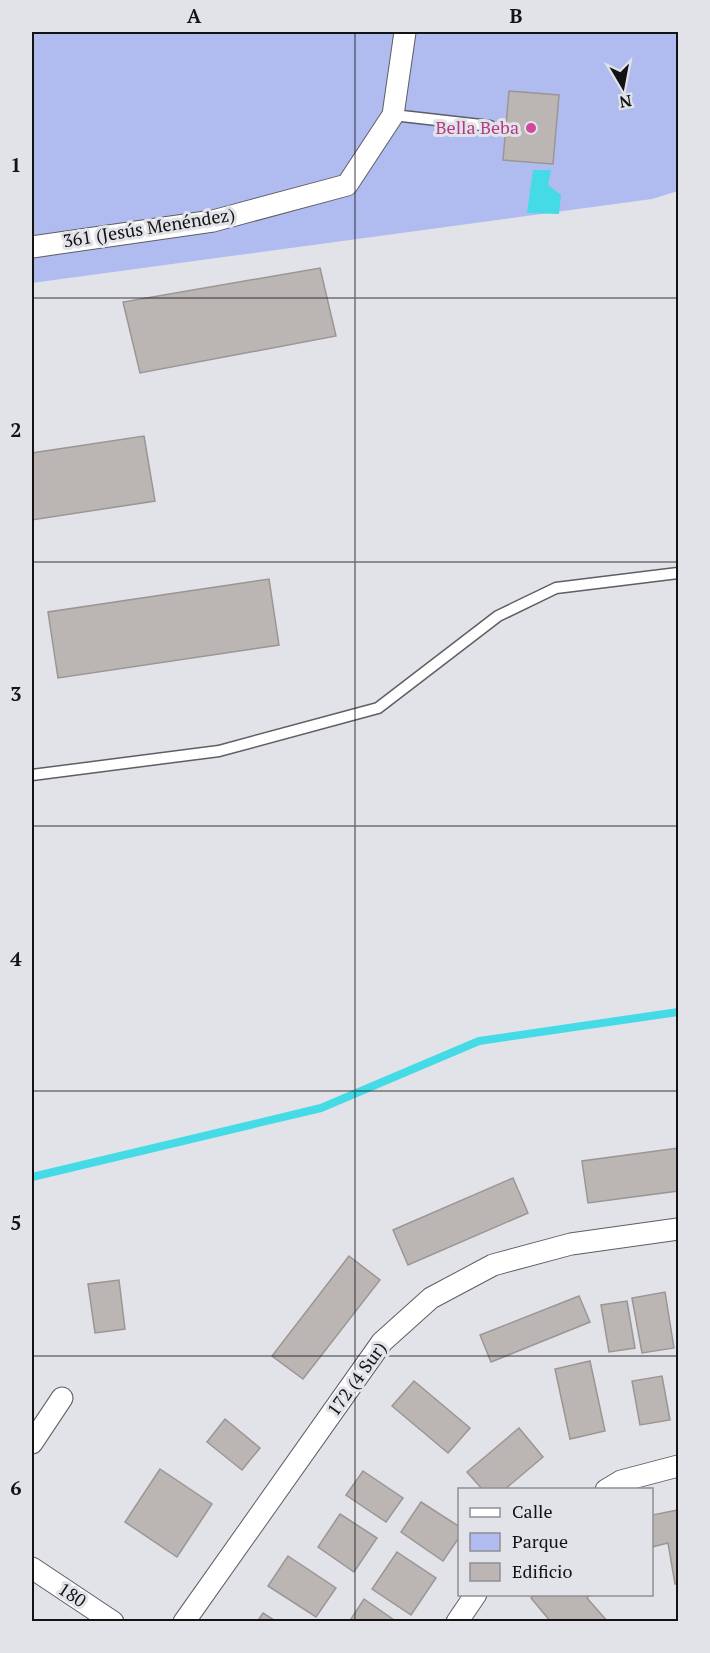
<svg xmlns="http://www.w3.org/2000/svg" width="710" height="1653" viewBox="0 0 710 1653" font-family="'PT Serif',serif">
	<rect width="100%" height="100%" fill="#e2e3e8"/>
	<path fill="#b0bbf0" d="M32,32H678V191L652,199L32,283Z"/>
	<path fill="#44dbe7" d="M533,170H551L548,185L561,195L559,214L527,213Z"/>
	<g fill="none" stroke-linecap="round" stroke-linejoin="round">
		<path stroke="#44dbe7" stroke-width="8" d="M32,1177L321,1108L479,1041L678,1012"/>
	</g>
	<g fill="#bbb6b4" stroke="#9b9694" stroke-width="1.5">
		<path d="M509,91L559,95L553,164L503,160Z"/>
		<path d="M320,268L336,336L140,373L123,302Z"/>
		<path d="M144,436L155,501L32,520V453Z"/>
		<path d="M269,579L279,645L58,678L48,612Z"/>
		<path d="M678,1148V1191L588,1203L582,1161Z"/>
		<path d="M513,1178L528,1213L408,1265L393,1230Z"/>
		<path d="M349,1256L380,1280L303,1379L272,1356Z"/>
		<path d="M119,1280L125,1329L95,1333L88,1284Z"/>
		<path d="M665,1292L674,1348L642,1353L632,1298Z"/>
		<path d="M579,1296L590,1322L491,1362L480,1335Z"/>
		<path d="M627,1301L635,1348L609,1352L601,1305Z"/>
		<path d="M590,1361L605,1431L570,1439L555,1369Z"/>
		<path d="M662,1376L670,1420L640,1425L632,1381Z"/>
		<path d="M414,1381L470,1428L448,1453L392,1406Z"/>
		<path d="M225,1419L260,1448L242,1470L207,1442Z"/>
		<path d="M519,1428L543,1457L504,1490H483L467,1472Z"/>
		<path d="M160,1469L212,1504L177,1557L125,1522Z"/>
		<path d="M363,1471L403,1498L386,1522L346,1495Z"/>
		<path d="M421,1502L460,1527V1536L443,1561L401,1532Z"/>
		<path d="M678,1510V1583L675,1584L668,1543L652,1547V1515Z"/>
		<path d="M340,1514L377,1538L354,1572L318,1547Z"/>
		<path d="M397,1552L436,1578L411,1615L372,1589Z"/>
		<path d="M288,1556L336,1588L316,1617L268,1586Z"/>
		<path d="M535,1594H591L587,1598L608,1622H551L531,1598Z"/>
		<path d="M364,1599L397,1622H349Z"/>
		<path d="M263,1613L277,1622H257Z"/>
	</g>
	<g fill="none" stroke-linecap="round" stroke-linejoin="round">
		<g stroke="#5e5e63" stroke-width="13">
			<g id="lane">
				<path d="M393,115L490,126"/>
				<path d="M32,775L219,751L378,708L498,616L556,588L678,573"/>
			</g>
		</g>
		<g stroke="#5e5e63" stroke-width="23">
			<g id="street">
				<path d="M32,247L213,221L347,185L393,115L405,32"/>
				<path d="M32,1443L62,1398"/>
				<path d="M606,1490L621,1481L678,1466"/>
				<path d="M32,1568L113,1622"/>
				<path d="M184,1622L382,1342L431,1298L493,1265L571,1244L678,1229"/>
				<path d="M457,1622L476,1594"/>
			</g>
		</g>
		<use href="#lane" stroke="#fff" stroke-width="10"/>
		<use href="#street" stroke="#fff" stroke-width="21"/>
	</g>
	<path fill="none" stroke="#131315" stroke-width="1.5" stroke-opacity="0.55" d="M355,32V1622M32,298H678M32,562H678M32,826H678M32,1091H678M32,1356H678"/>
	<circle fill="#d1479c" stroke="#e2e3e8" stroke-width="2" cx="531" cy="128" r="6"/>
	<g text-anchor="middle" stroke-width="6" stroke-linejoin="round" paint-order="stroke">
		<g font-size="18" fill="#b23c85" stroke="#e2e3e8" text-anchor="end">
			<text x="519" y="134">Bella Beba</text>
		</g>
		<g font-size="18" fill="#131315" stroke="#e2e3e8">
			<text transform="translate(149 228) rotate(-9)" y="6">361 (Jesús Menéndez)</text>
			<text transform="translate(357 1379) rotate(-54)" y="6">172 (4 Sur)</text>
			<text transform="translate(72 1595) rotate(33)" y="6">180</text>
		</g>
	</g>
	<rect width="710" height="1653" fill="none" stroke="#e2e3e8" stroke-width="66"/>
	<rect x="458" y="1488" width="195" height="108" fill="#e2e3e8" stroke="#8f9094" stroke-width="1.5"/>
	<rect x="470" y="1508" width="30" height="9" fill="#ffffff" stroke="#8f9094" stroke-width="1.5"/>
	<text x="512" y="1518" font-size="18" fill="#131315">Calle</text>
	<rect x="470" y="1533" width="30" height="18" fill="#b0bbf0" stroke="#8f9094" stroke-width="1.5"/>
	<text x="512" y="1548" font-size="18" fill="#131315">Parque</text>
	<rect x="470" y="1563" width="30" height="18" fill="#bbb6b4" stroke="#8f9094" stroke-width="1.5"/>
	<text x="512" y="1578" font-size="18" fill="#131315">Edificio</text>
	<g transform="translate(623 87) rotate(170)" stroke="#e2e3e8" stroke-width="4.5" paint-order="stroke">
	<path d="M0-4.5L10 22L0 15L-10 22Z" fill="#131315"/>
	<text y="-9" font-size="16" font-weight="bold" text-anchor="middle" fill="#131315">N</text>
	</g>
	<rect x="33" y="33" width="644" height="1587" fill="none" stroke="#131315" stroke-width="2"/>
	<g font-size="20" text-anchor="middle" font-weight="bold" fill="#131315">
		<text x="194" y="23">A</text>
		<text x="516" y="23">B</text>
		<text x="16" y="172">1</text>
		<text x="16" y="437">2</text>
		<text x="16" y="701">3</text>
		<text x="16" y="966">4</text>
		<text x="16" y="1230">5</text>
		<text x="16" y="1495">6</text>
	</g>
</svg>
